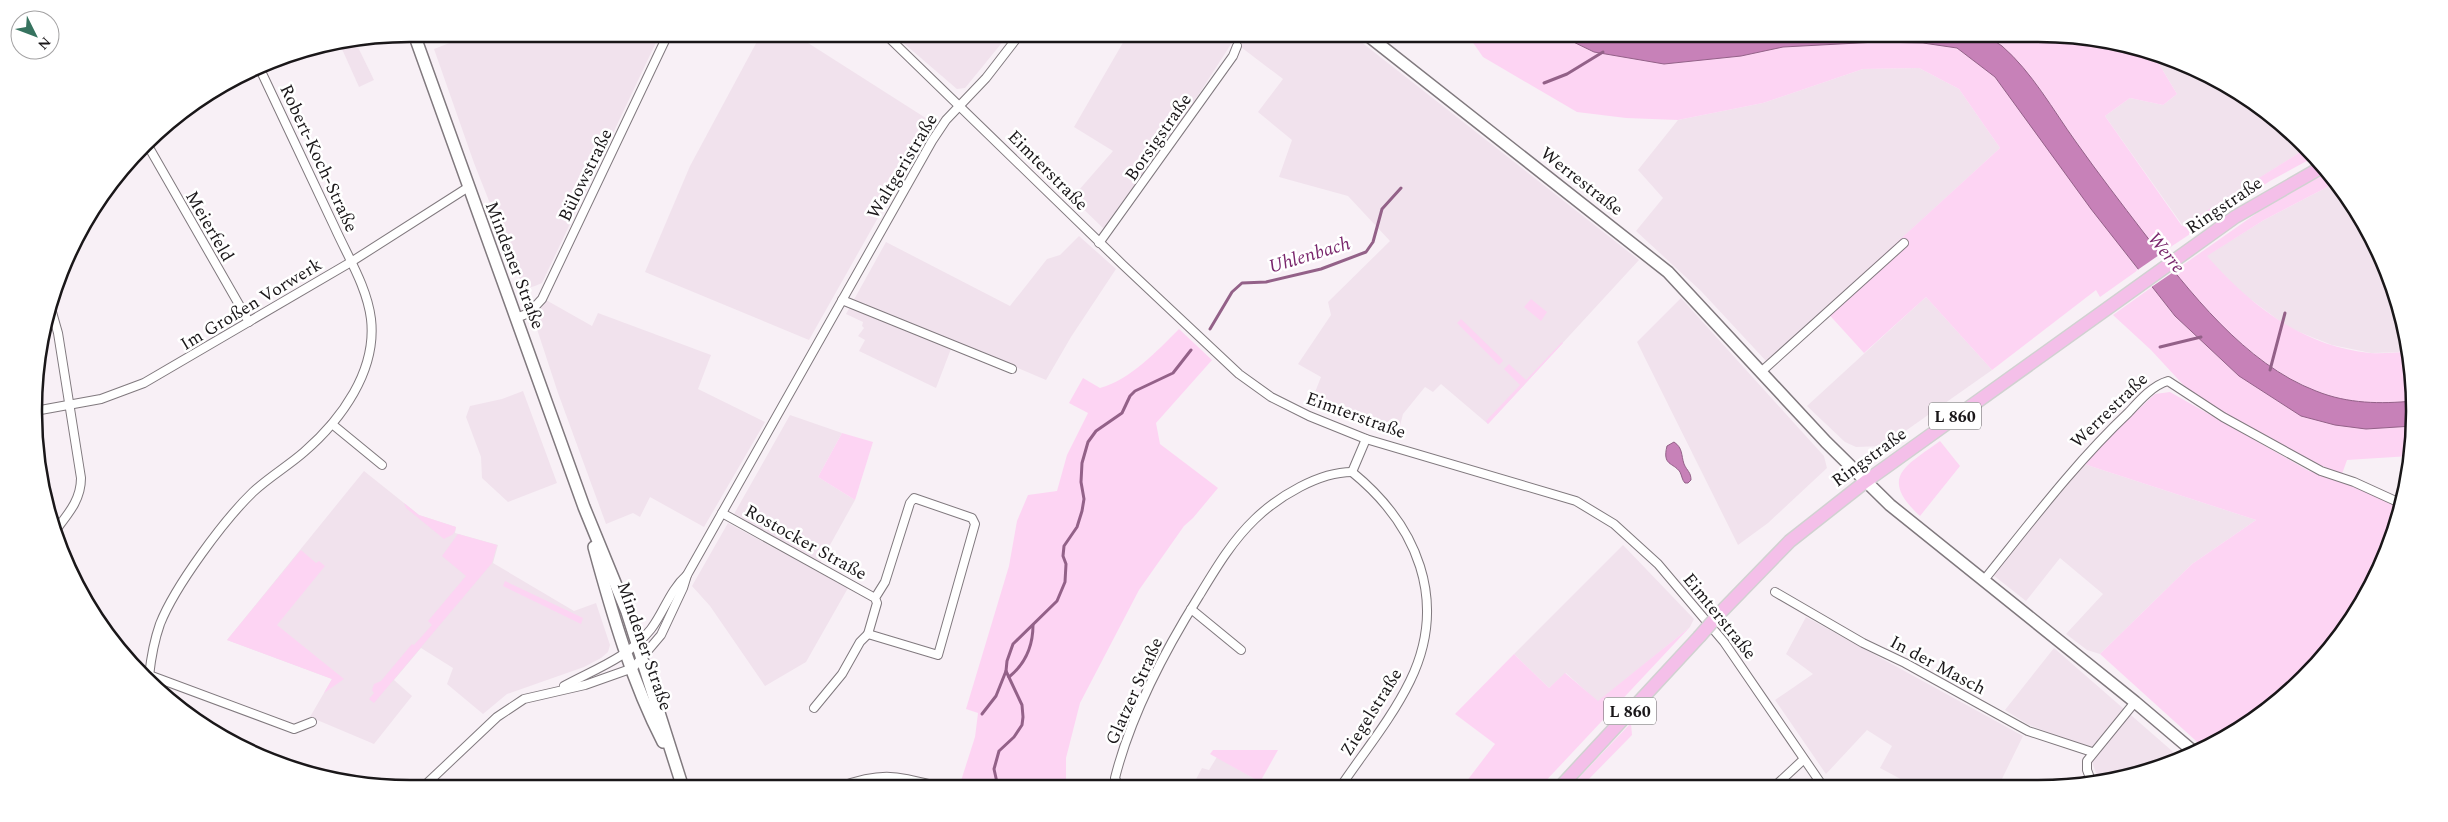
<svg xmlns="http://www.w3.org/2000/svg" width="2448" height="822" viewBox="0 0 2448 822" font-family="Spectral,serif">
	<rect width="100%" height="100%" fill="#f8f0f6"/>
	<g fill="#f1e2ed">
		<path d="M452,34H660L542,283L535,286L528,288L521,282L474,163L434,49L452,42Z"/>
		<path d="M761,34H794L932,122L809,340L645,272L690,166Z"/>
		<path d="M893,34H1009L965,88L957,89Z"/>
		<path d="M1128,34H1351L1639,260L1488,424L1441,384L1433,392L1425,387L1403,414L1397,438L1310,405L1321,377L1298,364L1331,315L1328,302L1390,241L1348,196L1279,177L1292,140L1258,112L1283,79L1233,41L1190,108L1104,229L1072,198L1113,151L1074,127Z"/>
		<path d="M356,43L374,80L359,87L342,49Z"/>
		<path d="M2153,54L2182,63L2247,97L2307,148L2183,226L2105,116L2130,98L2163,105L2177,94Z"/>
		<path d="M1919,68L1959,89L2000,148L1767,362L1701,291L1636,231L1663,198L1638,170L1678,120L1763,103L1863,69Z"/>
		<path d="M2335,183L2351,202L2386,267L2407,338L2408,352L2371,353L2332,345L2289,328L2234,287L2206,256L2264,220Z"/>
		<path d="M1079,236L1116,269L1071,337L1046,380L954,341L936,388L859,351L865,340L858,336L864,328L862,326L863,322L846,314L886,242L1010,306L1047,259L1060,255Z"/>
		<path d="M1926,297L1992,370L1884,446L1856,447L1845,442L1807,406Z"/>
		<path d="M1681,298L1824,456L1827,468L1768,523L1738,545L1637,342Z"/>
		<path d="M546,300L592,326L598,313L711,355L698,389L765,422L704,527L650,497L640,517L633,513L606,524L558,393L534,320Z"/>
		<path d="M523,391L557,483L508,502L482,478L481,457L466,417L470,406L502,399Z"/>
		<path d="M790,415L842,433L818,477L855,500L820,563L734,514Z"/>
		<path d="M2084,464L2256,520L2192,564L2100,654L2087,650L2066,634L2103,594L2060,558L2026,601L1993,575Z"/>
		<path d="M364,471L419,515L456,527L455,533L498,545L493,563L574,611L596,603L610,645L608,652L601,658L584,667L507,694L483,714L447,684L453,668L421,648L394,680L412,696L374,744L310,717L332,679L227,640Z"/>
		<path d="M728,523L848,588L806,662L765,686L710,606L692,586Z"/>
		<path d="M1623,545L1694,619L1690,627L1598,702L1566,673L1549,688L1514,654Z"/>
		<path d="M1806,617L2023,736L1999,785H1912L1880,768L1892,746L1867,730L1826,774L1775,700L1813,674L1786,654Z"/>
		<path d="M2054,648L2179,757L2099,781L2092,762L2095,758L2084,747L2027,724L2005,710Z"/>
		<path d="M1217,757L1260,782L1258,787H1192L1202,768L1209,770Z"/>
	</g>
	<g fill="#fdd4f3">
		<path d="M1467,34H1557L1594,52L1741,56L1783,47L1877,42L1923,43L1957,48L1995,77L2138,270L2100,297L2096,290L1992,370L1926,297L1864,353L1824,309L2000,148L1959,89L1919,68L1863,69L1763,103L1678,120L1626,118L1577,112L1483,57Z"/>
		<path d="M1979,34H2037L2111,41L2153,54L2177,94L2163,105L2130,98L2105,116L2182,226L2307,148L2314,157L2270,181L2160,254L2098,173L2035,83L2001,45Z"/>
		<path d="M2327,173L2335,183L2264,220L2207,256C2250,305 2302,346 2370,353C2383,354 2396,352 2408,352L2413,401C2402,402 2390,404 2379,404C2292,402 2225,335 2173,272L2274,201Z"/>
		<path d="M2152,287L2175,316L2239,376L2301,416L2366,429L2413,426L2410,456L2347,460L2342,474L2310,461L2231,418L2188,390L2151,350L2113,315Z"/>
		<path d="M1531,299L1547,312L1541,321L1524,307Z"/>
		<path d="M1461,319L1501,358L1503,361L1499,365L1457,323Z"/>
		<path d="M1179,329L1212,360L1156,423L1160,444L1218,488L1193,518L1184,526L1139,590L1080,703L1066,758V787H959L975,737L978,713L966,709L1009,566L1017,521L1028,495L1057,491L1067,455L1088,413L1069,403L1083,378L1100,388C1130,380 1157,351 1179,329Z"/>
		<path d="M1562,342L1563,343L1488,424L1486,421L1520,385L1504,369L1509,364L1526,380Z"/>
		<path d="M2170,392L2309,471L2342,480L2399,505L2364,599L2286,694L2205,749L2100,654L2192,564L2256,520L2084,464L2105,440L2155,394Z"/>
		<path d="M842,433L873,442L855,500L818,477Z"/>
		<path d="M1940,441L1960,466L1920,516C1878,477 1906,466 1940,441Z"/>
		<path d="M404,503L419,515L456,527C454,537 450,535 444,539L406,508Z"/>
		<path d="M458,534L497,545L492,563L374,703L369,699L374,693L372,690L374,684L381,681L412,644L414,645L432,625L428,621L466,576L442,556Z"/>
		<path d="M301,550L316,563L319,561L325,566L277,625L344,679L324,693L332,679L227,640Z"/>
		<path d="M505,581L583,618L581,624L503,586Z"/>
		<path d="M1690,627L1541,786H1463L1495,744L1455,714L1514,654L1549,688L1565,673L1598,701Z"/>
		<path d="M1631,723L1632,735L1582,786H1571Z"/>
		<path d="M1213,750H1278L1260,782L1210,754Z"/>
	</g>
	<g fill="#c781b8" stroke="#936188">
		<path d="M1557,34H1640L1676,37L1699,34H1979C1986,38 1996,41 2002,46C2032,72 2053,110 2076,142C2098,173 2121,203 2144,233C2189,291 2245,364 2316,391C2348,404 2381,404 2413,401V426L2366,429L2335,425L2301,416L2239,376L2175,316L2091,209L1995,77L1957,48L1923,43L1877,42L1783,47L1741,56L1664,64L1594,52Z"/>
		<path d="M1674,442C1683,448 1681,455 1684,464C1687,471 1691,472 1691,480L1688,483H1685C1682,480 1682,476 1680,472C1673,462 1662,466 1667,446Z"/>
	</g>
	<path fill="#f8f0f6" d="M2162,253L2175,271L2150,288L2136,271Z"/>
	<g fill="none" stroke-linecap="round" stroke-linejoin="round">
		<g stroke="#936188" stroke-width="3">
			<path d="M1544,83L1567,74L1603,52"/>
			<path d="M1210,329L1232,292L1242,283L1266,282L1321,269L1366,252L1373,242L1382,209L1401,188"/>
			<path d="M2160,347L2201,337"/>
			<path d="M2270,370L2285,313"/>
			<path d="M1009,677C1025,664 1033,646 1033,625"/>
			<path d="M982,714L996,696L1006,671"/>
			<path d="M998,787L994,769L999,751L1014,737L1022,725L1023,717L1022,705L1006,671L1007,661L1013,644L1057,601L1065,582L1066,564L1063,556L1064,546L1077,527L1082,511L1084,499L1081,482L1082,463L1088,442L1096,431L1122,413L1130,396L1135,391L1173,373L1191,350"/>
		</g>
		<g stroke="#80797e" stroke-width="10">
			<g id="street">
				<path d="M885,34L1123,265L1239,374L1271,397L1309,416L1366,439L1576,501L1614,524L1658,564L1724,642L1822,785"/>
				<path d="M147,144L249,322"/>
				<path d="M1099,243L1233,56L1237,46"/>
				<path d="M842,300L1012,369"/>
				<path d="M52,312L58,333L81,478C81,500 68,514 55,531"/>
				<path d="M516,318L529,313L542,299L668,34"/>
				<path d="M1762,371L1904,243"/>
				<path d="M35,411L101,399L144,383L351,262L467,188"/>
				<path d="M332,424L382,465"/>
				<path d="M1352,472L1366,439"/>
				<path d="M722,513L875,598L877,603L868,634L938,655L975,524L972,518L914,498L910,503L885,582L875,598"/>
				<path d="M1984,580C2030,523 2075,463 2129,412C2139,401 2153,385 2168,381L2223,417L2321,471L2354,482L2400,503"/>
				<path d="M1775,592L1863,643L1905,663L2028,731L2092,752"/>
				<path d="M1191,609L1241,650"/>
				<path d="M149,675L294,729L312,722"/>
				<path d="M149,676C151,658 154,641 160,624C175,586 224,520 253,492C269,477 288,466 304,452C341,420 377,371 371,319C367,287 348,257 335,228C310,174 284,121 259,67"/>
				<path d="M564,686C595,669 628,658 651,629C664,612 670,590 687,575"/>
				<path d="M814,708L842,674L860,642L868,634"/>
				<path d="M2092,783L2087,770V761L2135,702"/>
				<path d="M1341,786C1364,752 1392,718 1410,681C1449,601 1417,525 1352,472"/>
				<path d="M1775,786L1803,760"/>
				<path d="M839,787C884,771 896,776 941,787"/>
				<path d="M1119,787L1115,778C1131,714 1164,652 1199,596C1216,568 1232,541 1255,519C1279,496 1319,472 1352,472"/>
				<path d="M422,788L497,717L524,699L585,685L633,668L661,635L683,588L687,575L932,141L946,120L986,78L1020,34"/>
			</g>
		</g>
		<g stroke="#80797e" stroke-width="14">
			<g id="secondary">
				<path d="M414,34L584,507L627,612L683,788"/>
				<path d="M1366,34L1668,272L1826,442L1890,505L2135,702L2194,752"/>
				<path d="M594,547C612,613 632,682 663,742"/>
			</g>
		</g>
		<g stroke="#d1d1d1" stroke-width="15">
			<g id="primary">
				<path d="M1720,613L1790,541L1865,482L2235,217L2322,167"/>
				<path d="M1561,786L1699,637"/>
			</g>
		</g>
		<use href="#street" stroke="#fff" stroke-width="8"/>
		<use href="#secondary" stroke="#fff" stroke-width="11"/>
		<use href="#primary" stroke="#f4bfe9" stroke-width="12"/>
		<g stroke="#d1d1d1" stroke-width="15" stroke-linecap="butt">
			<path id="primary-bridge" d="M1699,637L1720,613"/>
		</g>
		<use href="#primary-bridge" stroke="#f4bfe9" stroke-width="12"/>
	</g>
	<g text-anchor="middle" stroke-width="5" stroke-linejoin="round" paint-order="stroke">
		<g fill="#fff" stroke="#5f5d5e" stroke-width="1">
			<rect x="1929" y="402.5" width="52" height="27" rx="4"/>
			<rect x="1604" y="697.5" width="52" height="27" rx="4"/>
		</g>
		<g font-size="16" font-weight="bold" fill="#1a1719">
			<text x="1955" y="422">L 860</text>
			<text x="1630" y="717">L 860</text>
		</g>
		<g font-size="18" fill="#1a1719" stroke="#fff">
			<text transform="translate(1158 137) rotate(-55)" y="6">Borsigstraße</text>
			<text transform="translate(319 158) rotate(65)" y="6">Robert-Koch-Straße</text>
			<text transform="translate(902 166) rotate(-59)" y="6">Waltgeristraße</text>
			<text transform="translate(1048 170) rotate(45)" y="6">Eimterstraße</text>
			<text transform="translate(585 175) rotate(-64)" y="6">Bülowstraße</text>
			<text transform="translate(1582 181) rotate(38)" y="6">Werrestraße</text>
			<text transform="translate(2224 205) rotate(-34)" y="6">Ringstraße</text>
			<text transform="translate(210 226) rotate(60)" y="6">Meierfeld</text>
			<text transform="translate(515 265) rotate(69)" y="6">Mindener Straße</text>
			<text transform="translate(251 304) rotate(-31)" y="6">Im Großen Vorwerk</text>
			<text transform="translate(2109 410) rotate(-44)" y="6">Werrestraße</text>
			<text transform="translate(1356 415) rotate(20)" y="6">Eimterstraße</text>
			<text transform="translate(1869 457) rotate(-36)" y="6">Ringstraße</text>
			<text transform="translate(806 542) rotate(29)" y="6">Rostocker Straße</text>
			<text transform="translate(1720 616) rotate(51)" y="6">Eimterstraße</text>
			<text transform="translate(645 646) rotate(71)" y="6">Mindener Straße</text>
			<text transform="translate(1938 665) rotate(28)" y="6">In der Masch</text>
			<text transform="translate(1134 691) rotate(-66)" y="6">Glatzer Straße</text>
			<text transform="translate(1371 712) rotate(-58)" y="6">Ziegelstraße</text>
		</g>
		<g font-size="19" font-style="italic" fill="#79266c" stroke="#fff">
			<text transform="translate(2167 252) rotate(51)" y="7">Werre</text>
			<text transform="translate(1309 254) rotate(-17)" y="7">Uhlenbach</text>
		</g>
	</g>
	<path d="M0 0H2448V822H0ZM410 42H2038A368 368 0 0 1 2406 410V412A368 368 0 0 1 2038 780H410A368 368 0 0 1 42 412V410A368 368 0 0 1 410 42Z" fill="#fff" fill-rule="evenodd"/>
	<path fill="none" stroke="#1a1719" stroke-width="2.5" d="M410 42H2038A368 368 0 0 1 2406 410V412A368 368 0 0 1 2038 780H410A368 368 0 0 1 42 412V410A368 368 0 0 1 410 42Z"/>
	<g transform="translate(35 35) rotate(132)"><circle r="24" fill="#ffffff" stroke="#a3a2a3"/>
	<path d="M0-4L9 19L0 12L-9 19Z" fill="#36735f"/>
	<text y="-8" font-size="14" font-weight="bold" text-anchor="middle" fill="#1a1719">N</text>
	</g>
</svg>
